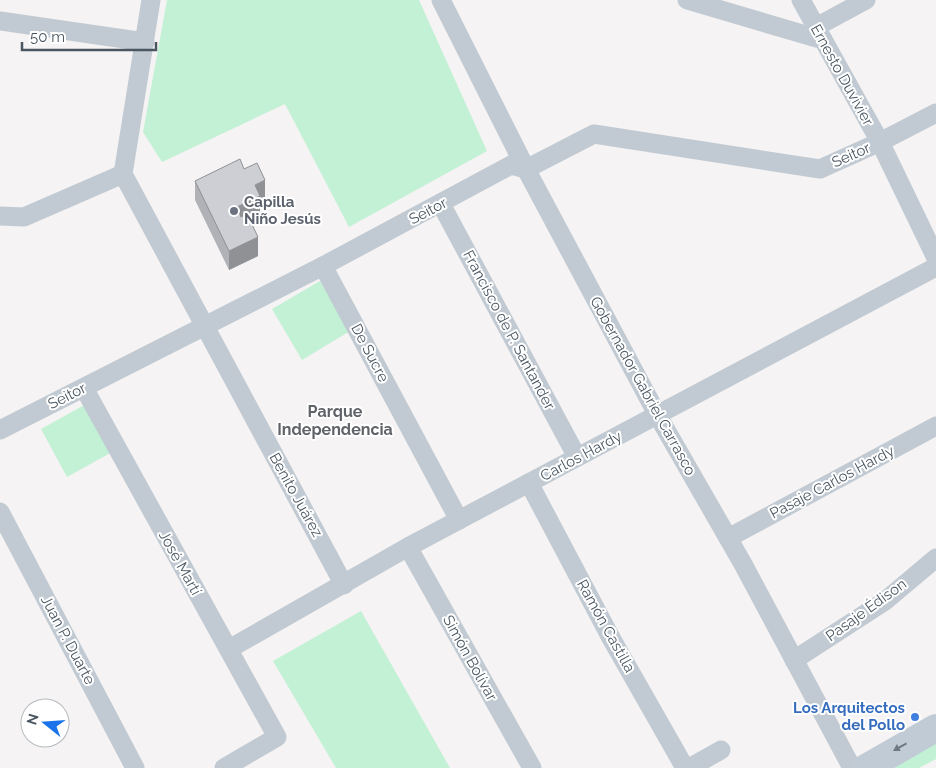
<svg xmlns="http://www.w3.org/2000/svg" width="936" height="768" viewBox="0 0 936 768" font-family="Raleway,sans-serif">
	<rect width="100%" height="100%" fill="#f5f3f3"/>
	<g fill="#c3f1d5">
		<path d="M167,0H419L487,151L349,227L285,104L162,162L143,132Z"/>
		<path d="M320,281L350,331L302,360L272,309Z"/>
		<path d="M88,403L114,451L67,477L41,429Z"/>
		<path d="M361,611L450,768H336L273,661Z"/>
		<path d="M936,743V759L919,768H888Z"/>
	</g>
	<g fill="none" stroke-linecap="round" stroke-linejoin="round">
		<g stroke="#c1cad2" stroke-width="19">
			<path d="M151,0L123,174L344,585"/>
			<path d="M441,0L526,169L658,416L743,564L852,768"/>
			<path d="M687,0L823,40"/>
			<path d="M801,0L880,142L936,258"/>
			<path d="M0,21L145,42"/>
			<path d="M816,27L866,0"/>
			<path d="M441,204L577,457"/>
			<path d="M0,216L24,217L123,174"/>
			<path d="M323,266L459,520"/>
			<path d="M84,388L277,737L224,768"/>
			<path d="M0,430L323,266L511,165L526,169L594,134L820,169L880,142L936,113"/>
			<path d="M529,483L611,638L685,768"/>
			<path d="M0,512L135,768"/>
			<path d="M728,538L936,426"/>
			<path d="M408,547L532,768"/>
			<path d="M229,649L408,547L936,267"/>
			<path d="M794,660L885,601L936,558"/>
			<path d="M689,768L721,750"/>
		</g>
		<path stroke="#c1cbd6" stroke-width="28" d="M866,768L936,728"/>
	</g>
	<path fill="#b0b2b7" d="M195,181L265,199L260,201V215L250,220L258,256L229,270L195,200Z"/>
	<g fill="#909195">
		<path d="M265,180V199L260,201V215L237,226V207L255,185Z"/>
		<path d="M258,237V256L229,270V251Z"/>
	</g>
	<path fill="#cdcfd5" stroke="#909195" d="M240,159L244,169L257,163L265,180L255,185L260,196L237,207L241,217L247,214L258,237L229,251L195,181Z"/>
	<defs><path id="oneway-solid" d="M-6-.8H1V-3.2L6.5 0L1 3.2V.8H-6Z" transform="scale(1.25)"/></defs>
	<use fill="#6e7984" href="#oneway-solid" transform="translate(900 747) rotate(151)"/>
	<circle fill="#6b7280" stroke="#fff" stroke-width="2" cx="234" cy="211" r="5"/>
	<circle fill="#3f7fe0" stroke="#fff" stroke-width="2" cx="915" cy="717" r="5"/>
	<g text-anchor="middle" stroke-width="4" stroke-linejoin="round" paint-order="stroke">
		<g font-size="15" fill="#4a5661" stroke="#fff">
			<text transform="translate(842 75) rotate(61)" y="5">Ernesto Duvivier</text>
			<text transform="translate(851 155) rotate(-24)" y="5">Seitor</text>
			<text transform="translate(428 211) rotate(-28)" y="5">Seitor</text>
			<text transform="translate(509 330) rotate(62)" y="5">Francisco de P. Santander</text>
			<text transform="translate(370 353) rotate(62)" y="5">De Sucre</text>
			<text transform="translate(643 386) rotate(61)" y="5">Gobernador Gabriel Carrasco</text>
			<text transform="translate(67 396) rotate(-27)" y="5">Seitor</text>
			<text transform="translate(581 456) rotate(-28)" y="5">Carlos Hardy</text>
			<text transform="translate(832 482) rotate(-28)" y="5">Pasaje Carlos Hardy</text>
			<text transform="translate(296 495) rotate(61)" y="5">Benito Juárez</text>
			<text transform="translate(180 563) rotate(61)" y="5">José Martí</text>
			<text transform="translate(866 610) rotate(-36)" y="5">Pasaje Édison</text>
			<text transform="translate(606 626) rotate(61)" y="5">Ramón Castilla</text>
			<text transform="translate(68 640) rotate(62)" y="5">Juan P. Duarte</text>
			<text transform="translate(470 658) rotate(61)" y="5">Simón Bolívar</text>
		</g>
		<g font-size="15" font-weight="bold" fill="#5b616d" stroke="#fff" text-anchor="start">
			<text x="244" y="207">Capilla<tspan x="244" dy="17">Niño Jesús</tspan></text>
		</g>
		<g font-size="15" font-weight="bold" fill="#366cbe" stroke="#fff" text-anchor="end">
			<text x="905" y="713">Los Arquitectos<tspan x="905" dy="17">del Pollo</tspan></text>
		</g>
		<g font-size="16" font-weight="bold" fill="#5f6368" stroke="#fff">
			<text x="335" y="417">Parque<tspan x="335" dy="18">Independencia</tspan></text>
		</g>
	</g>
	<g transform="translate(45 723) rotate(287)"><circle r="24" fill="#ffffff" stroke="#b7bbc0"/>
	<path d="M0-4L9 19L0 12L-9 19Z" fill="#1a73e8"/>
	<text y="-8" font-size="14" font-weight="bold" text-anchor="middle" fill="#4a5661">N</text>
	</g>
	<path d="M22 42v8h134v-8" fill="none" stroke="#4a5661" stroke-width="2.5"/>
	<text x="30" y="42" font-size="15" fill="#4a5661" stroke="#ffffff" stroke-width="4" paint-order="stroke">50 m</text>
</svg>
